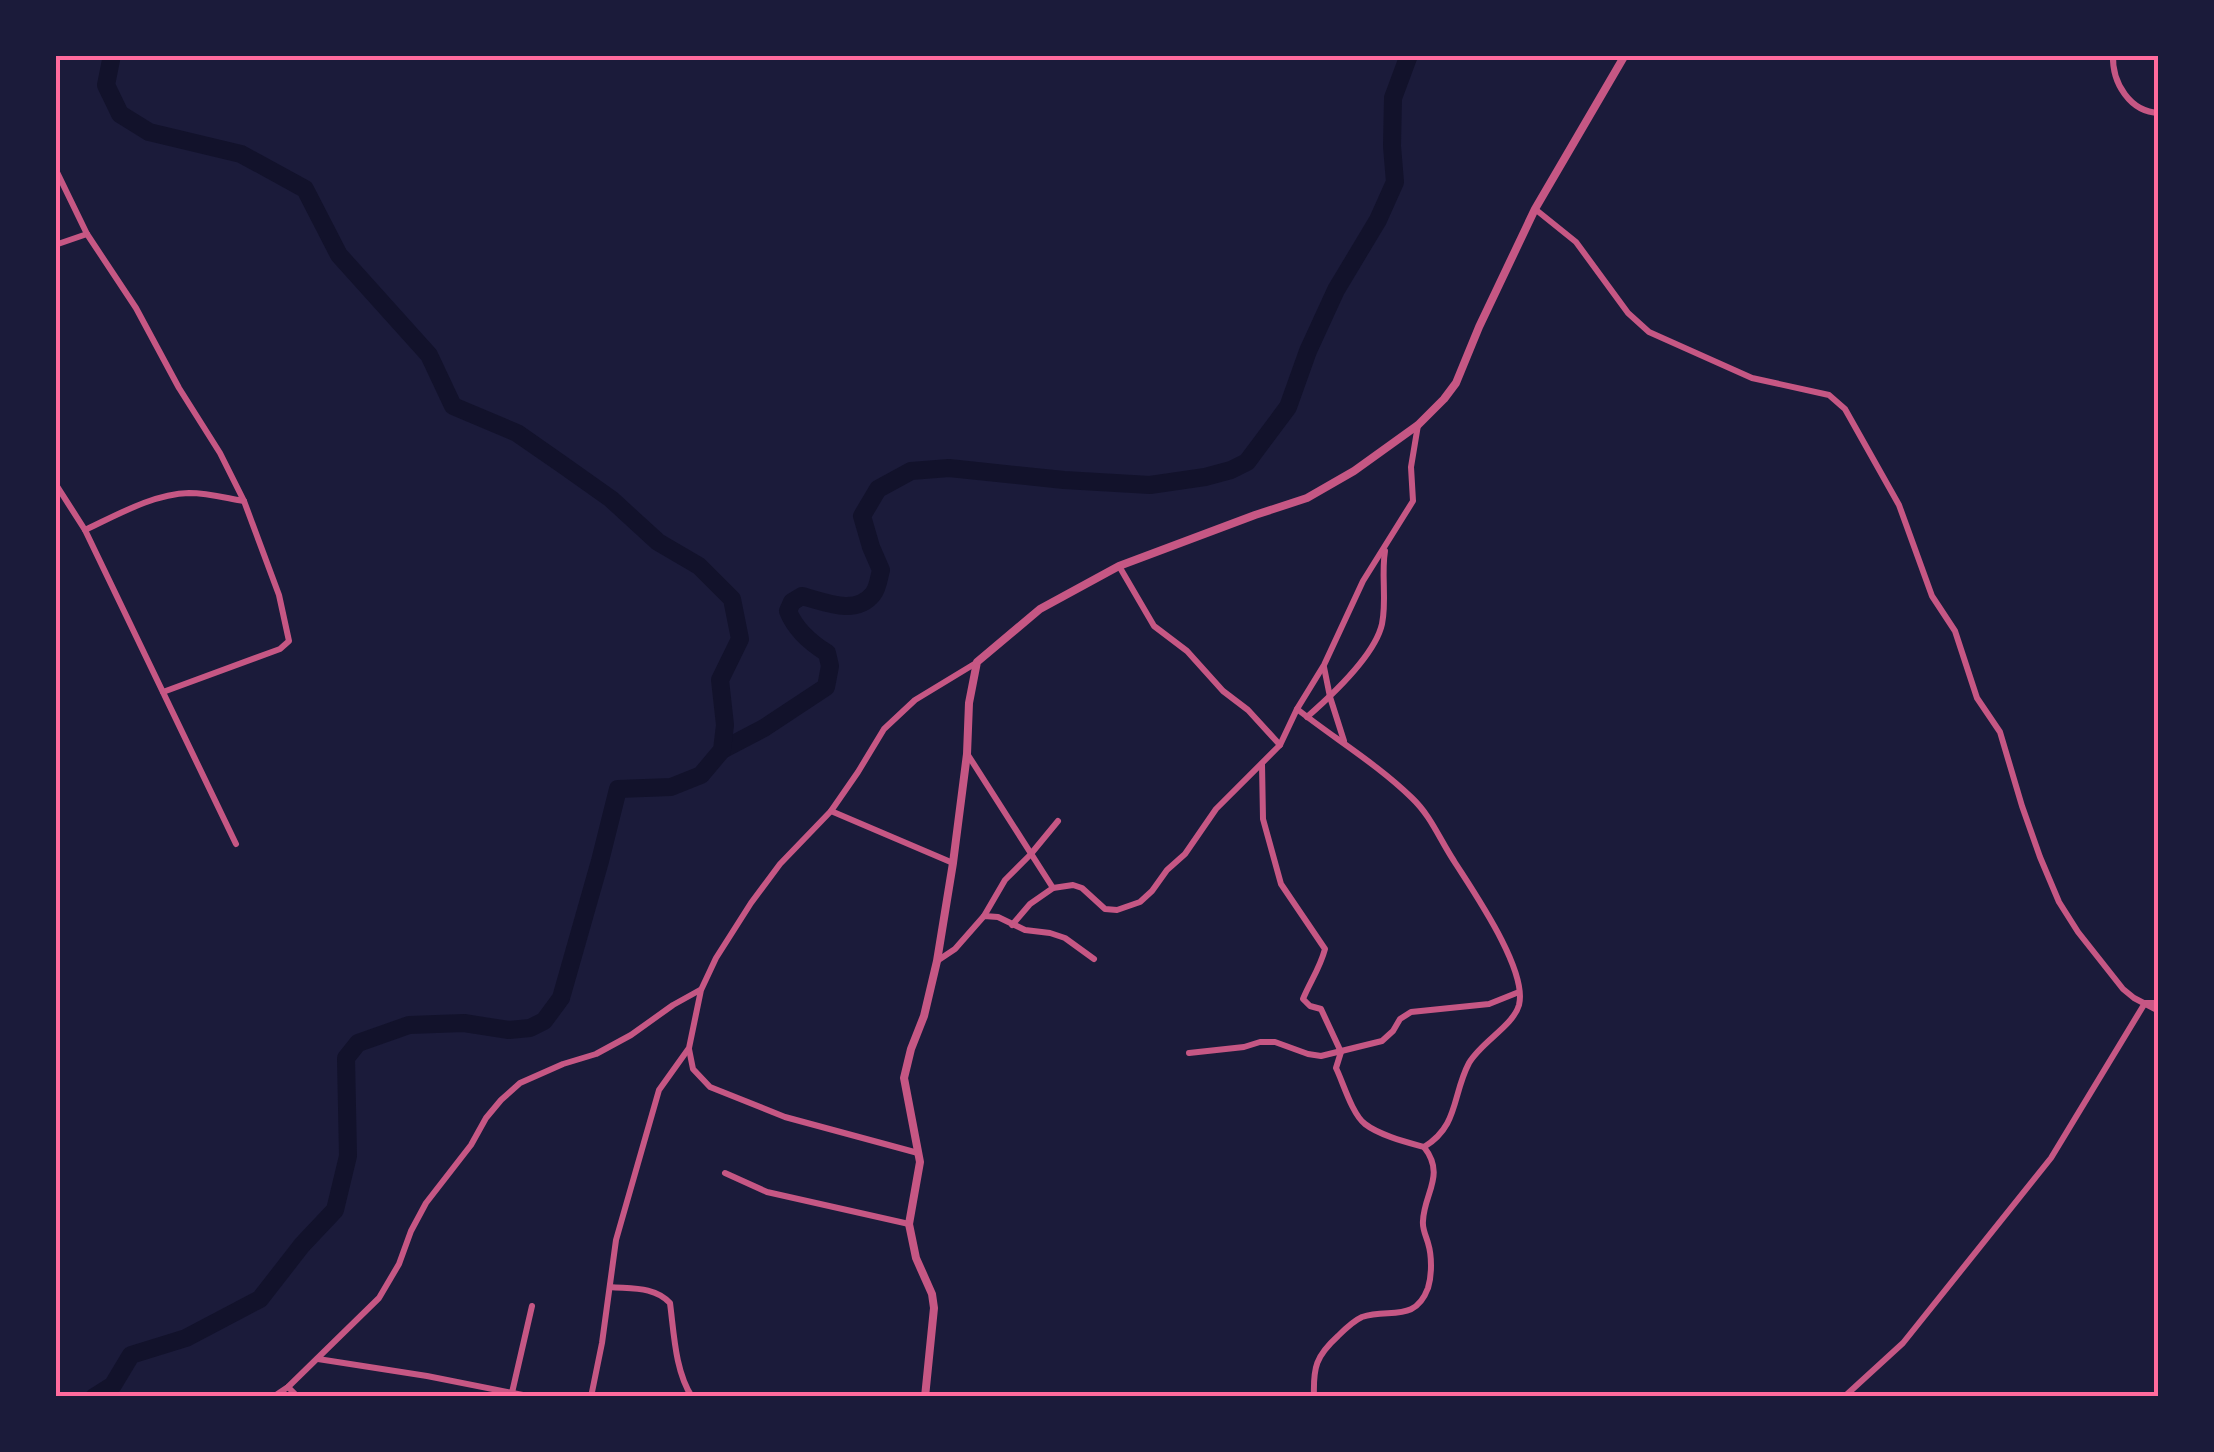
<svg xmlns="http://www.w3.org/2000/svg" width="2214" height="1452" viewBox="0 0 2214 1452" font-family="Rubik,sans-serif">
	<rect width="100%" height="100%" fill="#1b1b3a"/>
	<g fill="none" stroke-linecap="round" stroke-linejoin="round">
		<g stroke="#12122b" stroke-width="18">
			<path d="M722,750L764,728L826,687L830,666L827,653C811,643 795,629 788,611L792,602L802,596C825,602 856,616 873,594C878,588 879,577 881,570L871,547L862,516L878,489L911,471L949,468L1064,480L1150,485L1205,477L1231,470L1247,462L1288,407L1308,351L1336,290L1378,220L1395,182L1392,146L1393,98L1409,55"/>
			<path d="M94,1397L113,1385L131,1355L186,1338L260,1299L302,1245L335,1210L348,1156L346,1058L358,1043L409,1025L464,1023L509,1030L530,1028L544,1021L561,998L600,861L618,789L671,787L701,775L722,750L725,725L720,680L740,639L732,599L699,566L658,542L611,499L563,465L517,433L453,406L429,355L339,255L305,189L241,154L149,132L120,114L106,85L112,55"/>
		</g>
		<g stroke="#c65784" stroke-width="6">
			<path d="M2113,55C2112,83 2130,112 2159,113"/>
			<path d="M55,168L87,234L136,308L179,388L220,453L244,501L279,595L289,641L280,649L163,692"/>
			<path d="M1535,209L1576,242L1628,313L1649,332L1752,378L1829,395L1845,409L1899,505L1932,596L1955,631L1977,698L2000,732L2022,806L2040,857L2059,902L2078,932L2123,989L2134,998L2159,1011"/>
			<path d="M55,245L87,234"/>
			<path d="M55,483L85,530L236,844"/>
			<path d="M85,530C117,515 153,494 189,493C208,493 226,498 244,501"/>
			<path d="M1119,566L1154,626L1187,651L1223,691L1248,710L1280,745"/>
			<path d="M1324,667L1330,697L1344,741"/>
			<path d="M1297,709C1335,739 1377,764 1412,798C1431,816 1440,840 1454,861C1473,891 1528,970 1519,1005C1513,1026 1481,1042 1469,1063C1452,1095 1459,1126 1424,1147C1446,1175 1424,1193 1423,1221C1422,1228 1426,1236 1428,1243C1432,1256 1432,1275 1428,1288C1415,1323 1390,1308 1362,1317C1353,1321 1345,1329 1338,1336C1316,1356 1313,1367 1314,1397"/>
			<path d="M1307,717C1331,696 1375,655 1382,624C1387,600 1381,575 1385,551"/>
			<path d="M968,755L1053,888"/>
			<path d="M1262,764L1263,819L1281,884L1325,949C1320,968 1310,982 1303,999L1310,1006L1321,1009L1341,1052L1336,1068C1343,1082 1352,1114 1365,1124C1379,1135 1406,1142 1424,1147"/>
			<path d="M831,811L953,863"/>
			<path d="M984,916L1005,880L1030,855L1058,821"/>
			<path d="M1012,925L1030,904L1053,888L1073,885L1082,888L1105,909L1117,910L1140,902L1152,891L1167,870L1185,854L1216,809L1280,745L1297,709L1324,665L1363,581L1413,501L1411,467L1418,425"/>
			<path d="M937,961L955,949L984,916L998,917L1025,930L1050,933L1065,938L1094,959"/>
			<path d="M689,1049L693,1069L710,1087L785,1117L918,1153"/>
			<path d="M1189,1053L1244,1047L1260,1042H1275L1308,1054L1321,1056L1382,1041L1393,1031L1400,1019L1411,1012L1489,1004L1519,992"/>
			<path d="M725,1173L767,1192L909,1224"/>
			<path d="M610,1287C631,1289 654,1286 670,1303C674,1333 675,1371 692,1397"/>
			<path d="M318,1359L427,1376L533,1397"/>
			<path d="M288,1387L298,1397"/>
			<path d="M273,1397L288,1387L379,1298L399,1264L411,1231L426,1203L471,1145L486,1118L501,1100L520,1083L563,1064L596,1054L631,1035L673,1005L700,990"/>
			<path d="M511,1397L532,1306"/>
			<path d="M591,1397L602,1343L616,1240L622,1219L659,1090L689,1048L701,990L716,958L751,903L780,864L831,811L858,772L884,729L915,700L976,663"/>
			<path d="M1844,1397L1903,1343L2051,1158L2145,1003H2159"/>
		</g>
		<path stroke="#c65784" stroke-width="8" d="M925,1397L934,1308L932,1294L916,1258L909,1224L920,1162L904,1078L911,1049L924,1016L937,961L953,863L967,754L969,703L977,662L1040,609L1119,566L1255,515L1307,498L1354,471L1418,425L1444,399L1456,383L1479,327L1535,209L1625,55"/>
	</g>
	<rect width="2214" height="1452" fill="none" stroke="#1b1b3a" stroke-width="115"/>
	<rect x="58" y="58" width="2098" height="1336" fill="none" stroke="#ff6b9d" stroke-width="4"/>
</svg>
